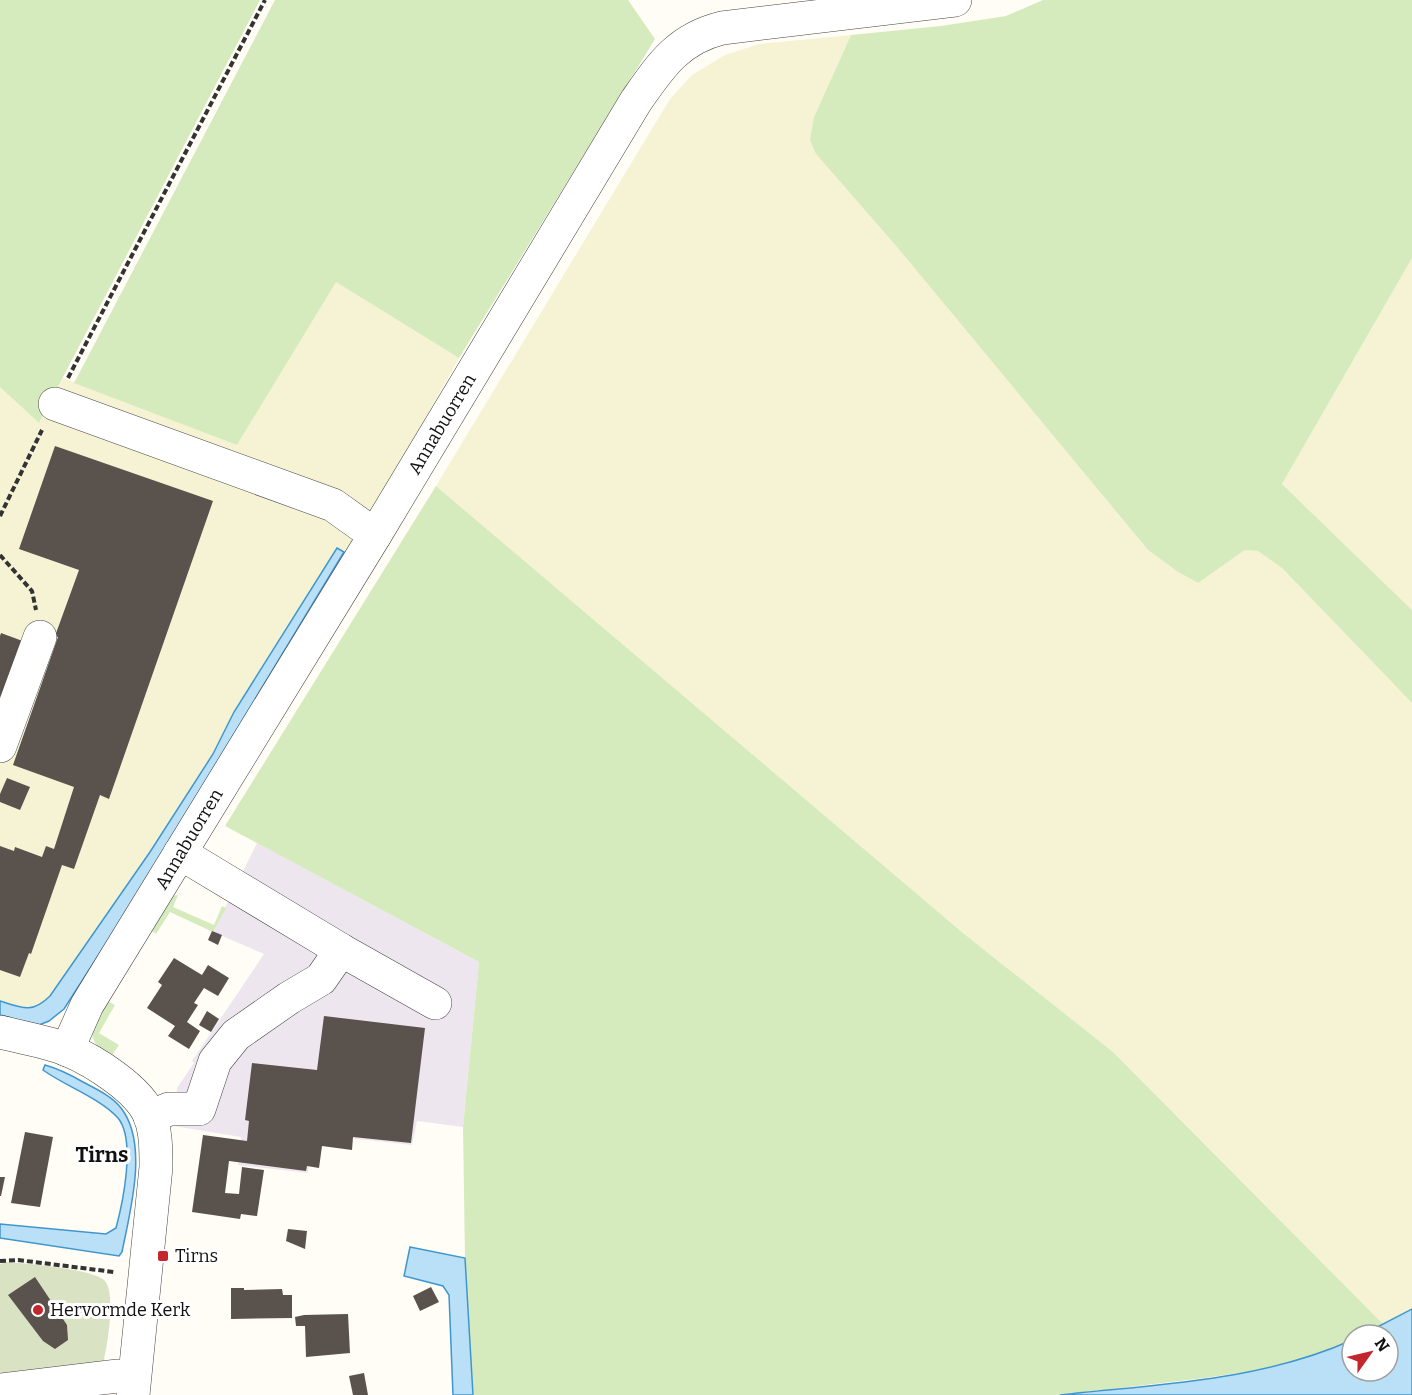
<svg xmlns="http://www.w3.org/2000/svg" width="1412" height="1395" viewBox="0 0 1412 1395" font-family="Bitter,serif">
	<rect width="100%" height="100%" fill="#fffdf5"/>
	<path fill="#eee6ef" d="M257,843L479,962L463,1127L417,1121L412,1145L313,1134L308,1173L238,1165L241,1137L174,1126L177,1088L194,1063L192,1061L264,954L213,932Z"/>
	<g fill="#f6f3d4">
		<path d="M851,35L814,117L816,154L897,247L1148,550L1178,572L1198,583L1245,550L1258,551L1282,568L1412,703V1309L1384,1325L1113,1052L963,933L436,486L670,99L692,75L725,55L759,44Z"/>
		<path d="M1412,258V610L1282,484Z"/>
		<path d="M335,281L459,358L387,487L344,552L336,549L234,712L213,754L150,852L50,996L42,1004L32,1009L0,1001V387L39,423L63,378L237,445Z"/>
	</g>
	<g fill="#d5ebbd">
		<path d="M0,0H260L39,423L0,387Z"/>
		<path d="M275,0H628L655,39L459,358L336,282L237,445L74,383Z"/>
		<path d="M1043,0H1412V258L1282,484L1412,610V703L1282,568L1258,551L1245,550L1198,583L1178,572L1148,550L897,247L816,154L810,140L814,117L851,35L941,26L1006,16Z"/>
		<path d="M436,486L963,933L1113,1052L1384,1325L1362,1335H1352V1340L1329,1350L1272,1368L1205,1378L1060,1395H473L465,1258L463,1127L479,962L225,826Z"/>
		<path d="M178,895L173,907L214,925L222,906L226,908L213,932L170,912L156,934L147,927L162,897Z"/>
		<path d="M104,999L115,1005L99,1033L119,1045L109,1059C83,1035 92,1028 104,999Z"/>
	</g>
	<path fill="#d9e3c4" d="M6,1262C24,1263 95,1269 105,1281C117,1295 106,1355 101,1372L0,1385V1264Z"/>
	<g fill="#b9e0f7" stroke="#3f96cf" stroke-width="1.5">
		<path d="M337,548L344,552L125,914L64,1009L49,1021L39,1025L0,1015V1001C22,1008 32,1014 50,996L150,852L213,754L234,712Z"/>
		<path d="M45,1065C59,1069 71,1075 83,1082C96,1089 112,1096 121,1108C149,1144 130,1211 122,1252L119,1256L0,1238V1224L106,1234L116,1228C123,1202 136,1140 118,1118C100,1098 65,1086 43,1070Z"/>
		<path d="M410,1247L465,1258L473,1395H453L449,1295L443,1286L404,1276Z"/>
		<path d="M1412,1309V1395H1060C1157,1384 1261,1381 1352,1340V1371H1388V1335H1362Z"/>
	</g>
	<g fill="#5a524d">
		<path d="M55,446L213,501L109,799L100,795L74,869L62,865L31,954L29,953L20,977L0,970V846L14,851L15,847L42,857L46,846L54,849L74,787L13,765L58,637L55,636L79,570L19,549Z"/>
		<path d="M1,633L28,643L0,712V636Z"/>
		<path d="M7,778L30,787L20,810L0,802V794Z"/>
		<path d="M212,931L222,935L218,945L208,940Z"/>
		<path d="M174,958L202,975L208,965L229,978L218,996L204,988L194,1003L198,1005L187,1022L200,1031L189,1049L168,1036L175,1026L147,1008L162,985L158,982Z"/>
		<path d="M207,1011L219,1019L211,1032L199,1025Z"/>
		<path d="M324,1016L425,1028L411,1143L353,1137L352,1150L322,1146L319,1168L307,1166L306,1171L229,1161L225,1193L239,1194L242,1167L264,1170L257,1216L241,1214L240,1219L192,1212L203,1135L247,1141L249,1121L245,1120L252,1063L317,1070Z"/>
		<path d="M25,1132L53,1137L40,1207L11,1203Z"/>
		<path d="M0,1177H5L1,1196H0Z"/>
		<path d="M288,1229L307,1231L305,1249L286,1241Z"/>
		<path d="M35,1277L67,1325L68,1340L55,1349L43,1341L8,1295Z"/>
		<path d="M431,1287L439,1302L420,1311L413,1296Z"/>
		<path d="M231,1288H244V1290L282,1289L283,1295H292V1318L231,1319Z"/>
		<path d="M348,1314L350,1353L306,1357L305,1326H296L295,1317L304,1315Z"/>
		<path d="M364,1373L368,1395H353L349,1376Z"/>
	</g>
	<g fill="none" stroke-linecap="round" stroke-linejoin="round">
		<g stroke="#444" stroke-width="34">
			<g id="minor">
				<path d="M55,404L333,505L375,535"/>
				<path d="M0,746L40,637"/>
				<path d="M180,853L341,950L435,1003"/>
				<path d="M0,1032C22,1038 47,1041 68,1050C94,1061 139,1089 150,1116C156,1132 156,1150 156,1167L133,1395"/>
				<path d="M67,1050L87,1005L375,535L636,101C661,65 678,39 722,28L955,0"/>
				<path d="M150,1117L169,1109H199L215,1061L236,1035L289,998L321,979L341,950"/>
				<path d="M0,1390L118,1376L134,1377"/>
			</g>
		</g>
		<g stroke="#333" stroke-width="4" stroke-dasharray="6 3" stroke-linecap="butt">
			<path d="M68,378L265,0"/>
			<path d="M0,516L42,430"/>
			<path d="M0,555L32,591L36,610"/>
			<path d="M0,1261L18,1260L114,1272V1274"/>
		</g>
		<use href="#minor" stroke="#fff" stroke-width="33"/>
	</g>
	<g fill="#c4262e" stroke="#fff" stroke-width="2">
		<rect x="157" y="1250" width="12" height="12" rx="3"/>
		<circle cx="38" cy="1310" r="6"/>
	</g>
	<g text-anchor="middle" stroke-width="6" stroke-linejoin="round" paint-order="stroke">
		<g font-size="18" fill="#111" stroke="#fff">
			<text transform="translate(442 424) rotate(-59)" y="6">Annabuorren</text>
			<text transform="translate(189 839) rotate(-59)" y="6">Annabuorren</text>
		</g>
		<g font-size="18" fill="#111" stroke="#fff" text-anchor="start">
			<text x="175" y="1262">Tirns</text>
			<text x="50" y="1316">Hervormde Kerk</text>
		</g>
		<g font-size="21" font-weight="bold" fill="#111" stroke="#fff">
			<text x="102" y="1162">Tirns</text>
		</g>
	</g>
	<g transform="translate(1370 1353) rotate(56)"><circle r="28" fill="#ffffff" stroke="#a0a0a0" stroke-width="1.5"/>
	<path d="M0-4.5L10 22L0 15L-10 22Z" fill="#c4262e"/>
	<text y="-9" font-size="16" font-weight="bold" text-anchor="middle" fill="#111111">N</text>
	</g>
</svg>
